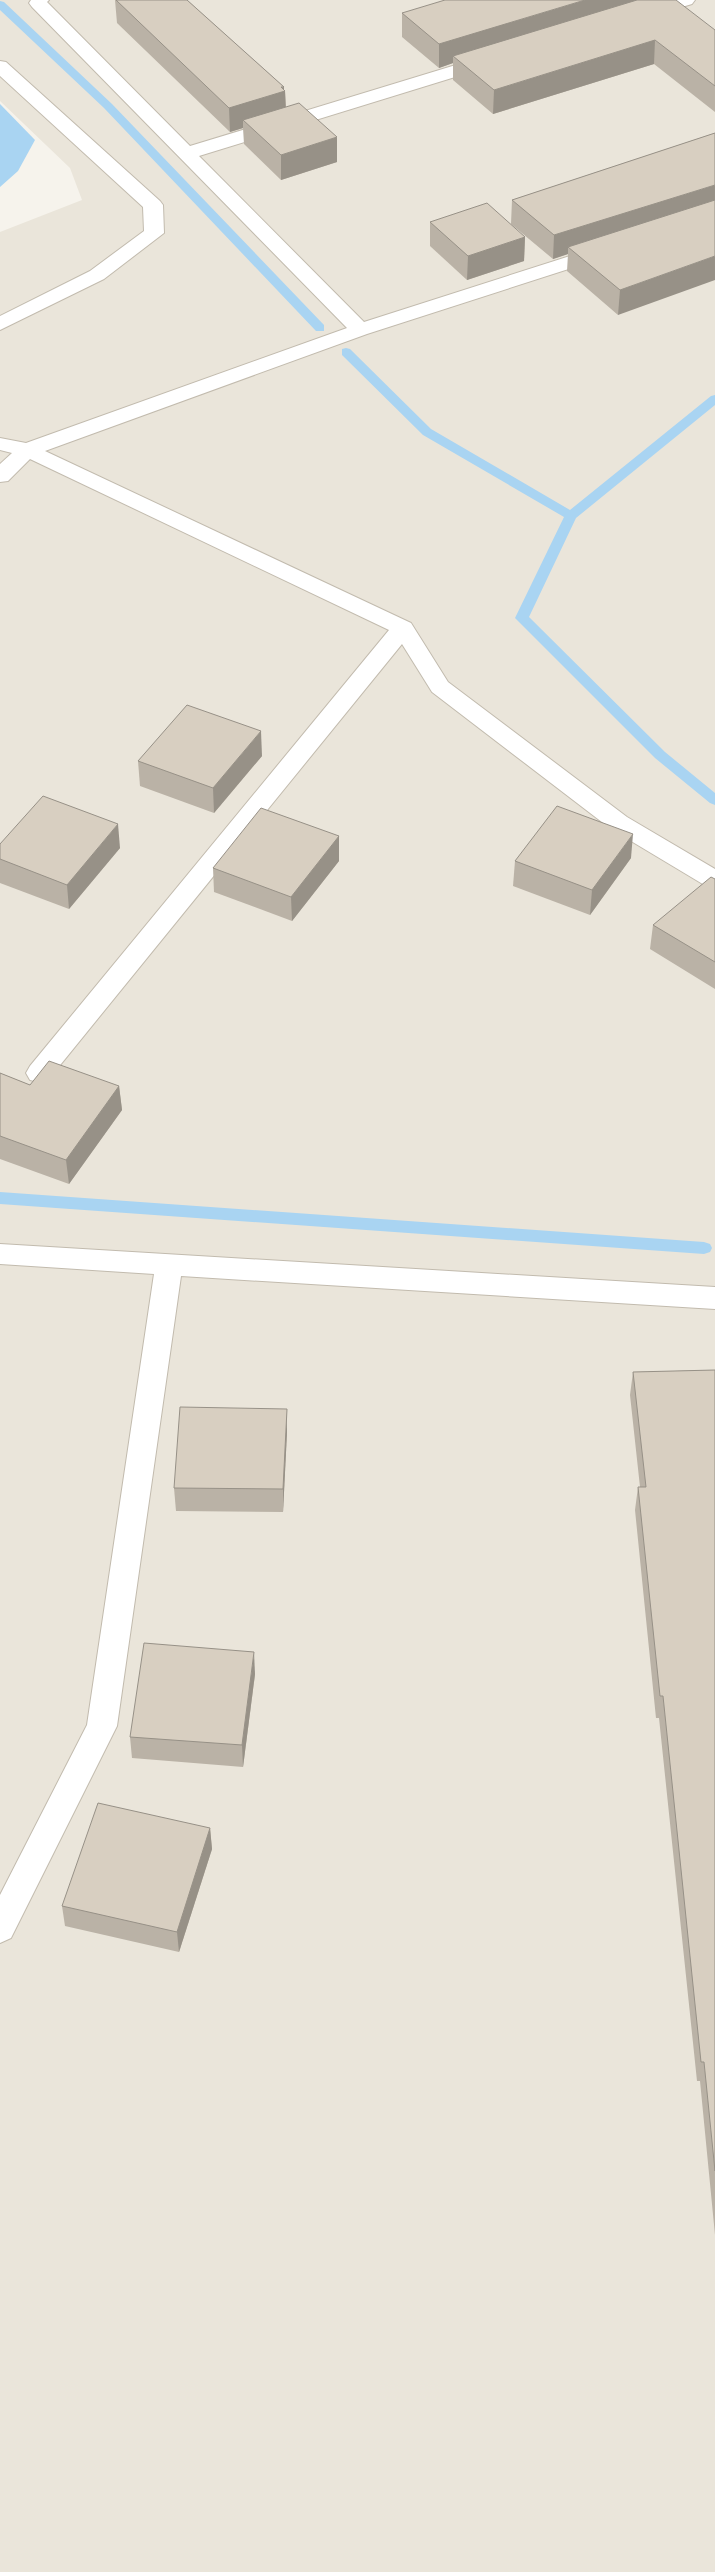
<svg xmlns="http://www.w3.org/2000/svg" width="715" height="2572" viewBox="0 0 715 2572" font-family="Poppins,sans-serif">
	<rect width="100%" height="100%" fill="#f6f3ec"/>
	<path fill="#eae5da" d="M0,0H715V2572H0V232L82,200L70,168L0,101Z"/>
	<path fill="#a9d4f2" d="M0,104L35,140L18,171L0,187Z"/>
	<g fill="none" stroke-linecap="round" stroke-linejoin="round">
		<g fill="#a9d4f2" fill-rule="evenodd">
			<path d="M0,1L4,2L112,104L324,325V331H316L104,108L0,10Z"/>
			<path d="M346,348L350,349L431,429L570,510L711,396L715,395V405L576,518L529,617L665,752L715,793V805L710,803L655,758L515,618L564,517L423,435L342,355V349Z"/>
			<path d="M0,1192L704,1242L710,1244L712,1248L710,1252L704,1254L0,1204Z"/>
		</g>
		<g stroke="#c2bbae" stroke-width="2">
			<g id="minor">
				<path d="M31,0H49L47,2L190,146L482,57H494L497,61L494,65L199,156L364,322L595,248H609L612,252L609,256L367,334L45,451L411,623L448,682L627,817L715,869V888L706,886L611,829L432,692L402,644L48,1080L39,1082L30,1080L26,1073L30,1066L389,630L30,459L8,481L0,482V464L12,453L0,450V438L26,443L347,328L32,7L29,3Z"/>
				<path d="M668,0H695L692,4L642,19L636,18L633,14L636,10Z"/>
				<path d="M0,61L6,62L160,201L163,205L164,233L104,279L0,330V316L90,271L144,231L143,207L0,76Z"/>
				<path d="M0,1244L715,1287V1309L181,1276L117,1726L11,1938L0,1943V1895L87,1725L154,1274L0,1264Z"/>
			</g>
		</g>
		<use href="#minor" fill="#fff" fill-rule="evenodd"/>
	</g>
	<g fill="#bab2a6">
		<path d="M115,0H187L284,87V90L285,91L286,107L337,162L281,180L244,144L243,128L230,132L117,23Z"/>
		<path d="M402,13L715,30V112L654,64L493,114L453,80V63L439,68L402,37Z"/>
		<path d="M715,133L618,315L567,271L568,254L553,259L511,224L512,200Z"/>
		<path d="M430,222L525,237L524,261L467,280L430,246Z"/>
		<path d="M262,756L214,813L140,786L138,761Z"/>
		<path d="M339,836V861L292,921L214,892L213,868Z"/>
		<path d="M0,844L120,848L69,909L0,883Z"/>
		<path d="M631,858L590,915L513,886L515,861Z"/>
		<path d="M715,879V989L650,949L653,925Z"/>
		<path d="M0,1073L30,1085L119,1086L122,1110L69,1184L0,1159Z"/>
		<path d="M715,1370V2235L700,2081H697L659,1718H656L635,1510L638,1487H640L630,1395L633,1372Z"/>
		<path d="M287,1432L283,1512L176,1511L174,1488Z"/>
		<path d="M255,1674L243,1767L132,1758L130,1737Z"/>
		<path d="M210,1828L212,1849L179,1952L65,1926L62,1906Z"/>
	</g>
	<g fill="#979187">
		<path d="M585,0H649L453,56V63L439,68V44Z"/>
		<path d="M655,40L654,64L493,114L494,90Z"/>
		<path d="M284,87V91H285L286,115L243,120V128L230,132L229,108Z"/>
		<path d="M337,137V162L281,180V155Z"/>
		<path d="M715,185V208L568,247V254L553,259L554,235Z"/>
		<path d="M525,237L524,261L467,280L468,256Z"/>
		<path d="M715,256V280L618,315L620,290Z"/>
		<path d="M261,731L262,756L214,813L213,788Z"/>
		<path d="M118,824L120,848L69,909L67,885Z"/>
		<path d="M633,834L631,858L590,915L592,890Z"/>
		<path d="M339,836V861L292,921L291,897Z"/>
		<path d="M119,1086L122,1110L69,1184L66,1160Z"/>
		<path d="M287,1409V1432L283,1512V1489Z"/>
		<path d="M254,1652L255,1674L243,1767L242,1745Z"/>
		<path d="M210,1828L212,1849L179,1952L177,1932Z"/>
	</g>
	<g fill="#d8cfc1" stroke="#979187">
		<path d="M116,0H187L284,87H281L285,91L229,108Z"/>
		<path d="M445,0H585L439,44L402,13Z"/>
		<path d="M637,0H676L715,30V86L655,40L494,90L453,56Z"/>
		<path d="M299,103L337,137L281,155L243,120Z"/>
		<path d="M715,133V185L554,235L512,200Z"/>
		<path d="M715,200V256L620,290L568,247Z"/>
		<path d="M487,203L525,237L468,256L430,222Z"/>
		<path d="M187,705L261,731L213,788L138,761Z"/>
		<path d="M43,796L118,824L67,885L0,859V844Z"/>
		<path d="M557,806L633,834L592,890L515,861Z"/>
		<path d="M261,808L339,836L291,897L213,868Z"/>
		<path d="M711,877L715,879V962L653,925Z"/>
		<path d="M49,1061L119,1086L66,1160L0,1136V1073L30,1085Z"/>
		<path d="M715,1370V2171L704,2062H701L663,1696H660L638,1487H646L633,1372Z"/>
		<path d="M180,1407L287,1409L283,1489L174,1488Z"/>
		<path d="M144,1643L254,1652L242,1745L130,1737Z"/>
		<path d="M98,1803L210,1828L177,1932L62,1906Z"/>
	</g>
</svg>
